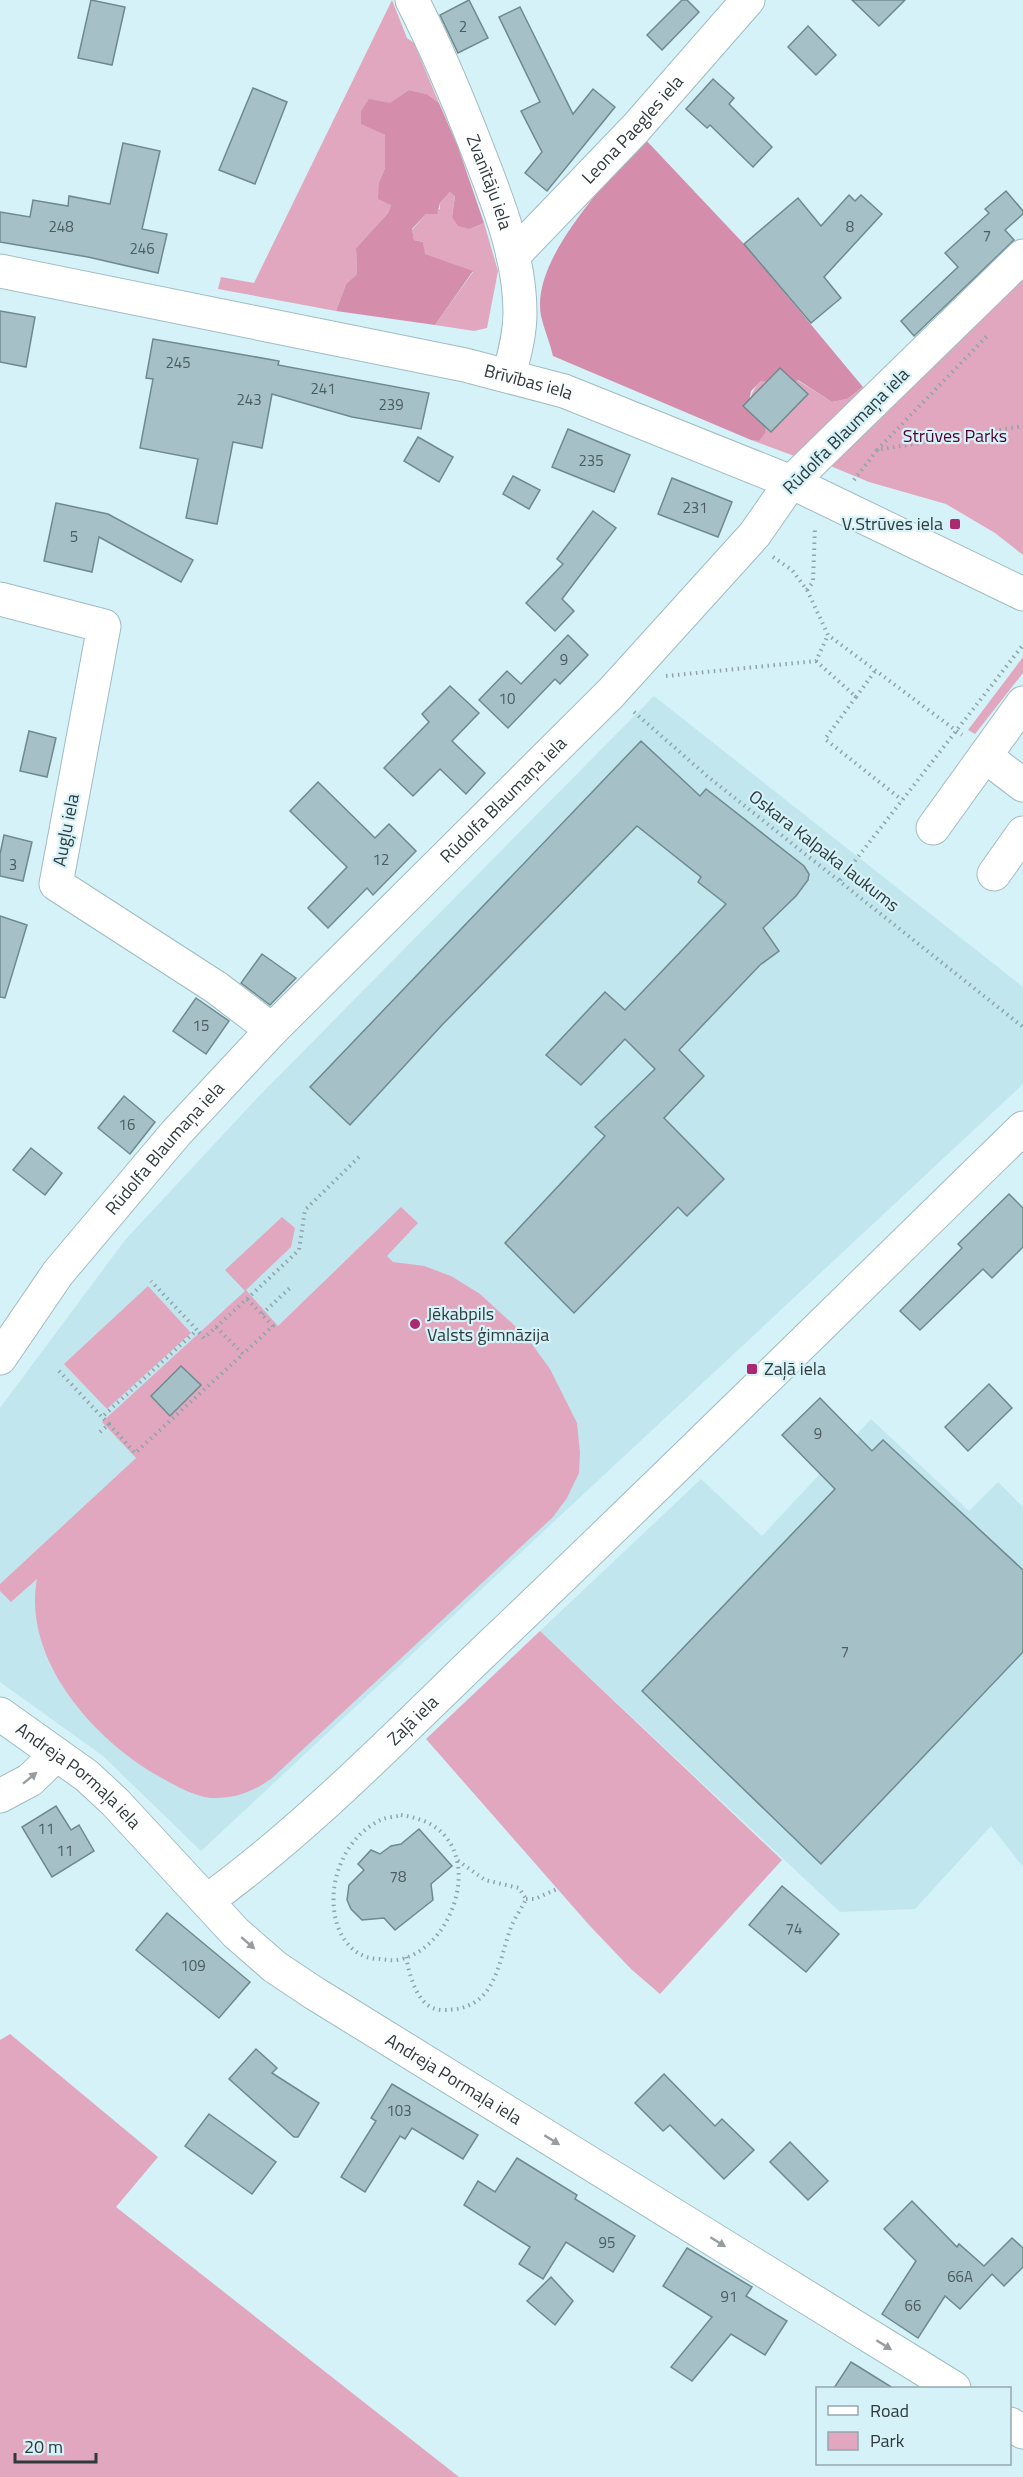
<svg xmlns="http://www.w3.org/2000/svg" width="1023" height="2477" viewBox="0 0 1023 2477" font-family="'Titillium Web',sans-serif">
	<rect width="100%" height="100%" fill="#d5f2f8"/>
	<g fill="#c1e6ee">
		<path d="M654,696L1023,987V1084L201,1851L103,1756L0,1682V1408L125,1240L261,1094Z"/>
		<path d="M871,1419L969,1511L998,1482L1023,1507V1867L991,1826L915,1909L840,1912L540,1631L701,1479L762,1536Z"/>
	</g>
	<g fill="#e1a7bf">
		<path d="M392,0L407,38L414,43L439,103L427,94L409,90L362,124L385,135V168L379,182L391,205L388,213L356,248L357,274L346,284L336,311L218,289L221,277L254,283Z"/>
		<path d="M450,192L455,195L452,217L470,229L484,223L498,271L487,328L474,331L435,325L473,272L424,254L423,242L414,240L412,230L426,214L440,209V203Z"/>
		<path d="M1023,276V555L995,533L946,504L869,482L828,465Z"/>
		<path d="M797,380L832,402L847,399L863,387L867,392L797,457L751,440L759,441C753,417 741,401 761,381Z"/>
		<path d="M1023,657V673L975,734L968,730Z"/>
		<path d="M401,1207L418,1223L387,1256L393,1262L424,1266L451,1276L480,1294L526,1336L550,1369L577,1423L580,1453L579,1473L567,1498L553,1517L271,1779C252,1792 235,1799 211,1798C193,1796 176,1786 160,1777C95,1741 22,1660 37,1579L11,1602L0,1591V1584L136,1458L102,1422L245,1291L225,1270L282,1217L295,1228L291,1247L246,1290L278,1326Z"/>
		<path d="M148,1286L191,1333L107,1409L64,1364Z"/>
		<path d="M540,1631L782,1860L660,1994L631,1969L590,1926L426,1739Z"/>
		<path d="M10,2034L158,2157L116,2207L459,2477H0V2040Z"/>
	</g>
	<g fill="#d48eac">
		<path d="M409,90L427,94L439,103L458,147L484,223L470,229L458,226L452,217L455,196L450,192L440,203L437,214H426L412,229L414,240L423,242L425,254L473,271L435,325L336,311L346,284L357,274L356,248L388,213L391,205L378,199L379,182L385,168V135L361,124V111L369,99L390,103Z"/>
		<path d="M644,138L744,244L863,387L847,399L832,402L798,380L785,389L772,382L761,381L751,391L749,404L766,424L765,433L759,441L751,440L553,356C550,343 544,329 541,316C530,258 610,180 644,138Z"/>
	</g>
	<g fill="#a5c1c7" stroke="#6f8a8f" stroke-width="1.5">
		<path d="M91,0L125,7L112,65L78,58Z"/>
		<path d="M469,0L488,38L458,53L440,15Z"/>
		<path d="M682,0H687L699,12L662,50L647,35Z"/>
		<path d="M852,0H905L879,26Z"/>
		<path d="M520,7L573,114L593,89L615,107L547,191L525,173L542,152L521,111L540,102L499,17Z"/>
		<path d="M808,26L836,55L816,75L788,47Z"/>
		<path d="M713,79L734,98L729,104L772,147L753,167L710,125L707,128L686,109Z"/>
		<path d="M253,88L287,102L255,184L219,170Z"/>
		<path d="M123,143L160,151L142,229L167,234L158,273L88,257L0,242V212L30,217L33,200L68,206L69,196L110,204Z"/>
		<path d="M1006,191L1023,211V214L1005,230L1014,240L914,336L901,321L958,267L945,253L989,213L985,209Z"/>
		<path d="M849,195L855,201L861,195L882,214L824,277L841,298L811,323L744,244L798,198L821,226Z"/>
		<path d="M0,311L35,317L26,367L0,362Z"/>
		<path d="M153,339L279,361L278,365L429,393L421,429L352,417L272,394L262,448L233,442L217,524L186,518L198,459L140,448L153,379L146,378Z"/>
		<path d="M780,368L808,394L771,432L743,406Z"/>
		<path d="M568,429L630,455L614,492L552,467Z"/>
		<path d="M418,437L453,457L439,482L404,461Z"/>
		<path d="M513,476L540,490L529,509L503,494Z"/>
		<path d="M672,478L732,502L718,537L658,514Z"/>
		<path d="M56,503L108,514L193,560L181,582L99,537L92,572L44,561Z"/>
		<path d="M593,511L616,528L562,599L574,611L555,631L526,603L563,564L557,559Z"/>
		<path d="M568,635L588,655L560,684L555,679L508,728L479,700L507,671L521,684Z"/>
		<path d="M450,686L479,713L452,741L485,773L466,794L440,769L413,796L384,768L429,722L422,714Z"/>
		<path d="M29,731L56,738L47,777L20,771Z"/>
		<path d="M641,741L700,796L706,789L804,866L809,874L808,880L796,896L763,928L779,951L760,965L679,1050L704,1076L664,1118L724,1179L687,1216L678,1207L574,1313L505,1243L605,1136L595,1127L655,1069L625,1039L581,1085L546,1055L605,992L625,1010L726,904L698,882L701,877L637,826L442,1025L350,1125L310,1087Z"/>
		<path d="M318,782L375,838L389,824L416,851L373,895L367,888L328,928L308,908L347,867L290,811Z"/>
		<path d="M4,835L32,842L23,881L0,876V854Z"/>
		<path d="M0,916L27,925L5,998L0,997Z"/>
		<path d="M262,954L296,978L270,1005L241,983Z"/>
		<path d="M196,998L229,1021L206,1054L173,1031Z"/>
		<path d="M124,1096L155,1122L130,1154L98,1128Z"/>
		<path d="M31,1148L62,1173L45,1195L13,1170Z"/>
		<path d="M1009,1194L1023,1208V1247L992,1278L983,1269L920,1330L900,1311L962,1248L958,1244Z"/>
		<path d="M181,1366L201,1385L170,1416L151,1396Z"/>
		<path d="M989,1384L1012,1408L968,1451L945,1427Z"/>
		<path d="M820,1398L872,1451L883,1440L1023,1570V1652L821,1864L642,1691L835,1489L782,1435Z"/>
		<path d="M56,1806L71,1830L79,1825L94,1851L52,1877L22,1827Z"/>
		<path d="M419,1829L452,1866L431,1884L433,1900L395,1930L384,1918L362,1920L351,1909L347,1900L349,1885L364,1870L358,1864L371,1850L380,1854L391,1846L401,1844Z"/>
		<path d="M782,1886L839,1934L806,1972L749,1925Z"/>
		<path d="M167,1913L250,1982L219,2018L136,1950Z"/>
		<path d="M256,2049L277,2068L272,2073L319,2103L298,2137H294L229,2079Z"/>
		<path d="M664,2074L715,2126L722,2119L754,2150L724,2179L670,2125L663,2131L635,2103Z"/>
		<path d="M392,2084L478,2135L463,2159L412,2128L405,2139L400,2136L365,2192L341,2177L376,2121L371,2118Z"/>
		<path d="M209,2114L276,2162L252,2194L185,2146Z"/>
		<path d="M790,2142L828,2181L808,2200L770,2162Z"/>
		<path d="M517,2158L577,2195L575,2199L635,2236L613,2272L566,2242L543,2279L519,2264L530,2247L464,2205L478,2181L495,2192Z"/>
		<path d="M912,2201L957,2247L959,2244L984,2266L1012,2238L1023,2248V2267L1004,2286L992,2274L960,2309L945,2296L918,2338L882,2314L916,2261L884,2229Z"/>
		<path d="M687,2248L752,2287L746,2296L787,2321L765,2355L731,2334L692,2381L671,2367L712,2317L663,2286Z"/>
		<path d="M551,2277L573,2301L555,2325L527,2301Z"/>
		<path d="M851,2362L893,2388H834Z"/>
	</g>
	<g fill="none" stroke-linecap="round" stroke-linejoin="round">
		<g stroke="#a0bcc2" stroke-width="35">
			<g id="minor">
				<path id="s1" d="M412,0C437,49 458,99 478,151C498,202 520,257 520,313C520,335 514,355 509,376"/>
				<path id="s2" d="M513,256L636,128L748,0"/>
				<path d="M791,482L1023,256"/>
				<path d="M0,599L104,626L56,884L217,988L272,1030"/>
				<path d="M985,756L1023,785"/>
				<path d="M933,828L1023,703"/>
				<path d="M994,874L1023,833"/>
				<path id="s3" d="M0,1714L87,1776L115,1802L236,1933L275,1967L314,1993L954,2388"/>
				<path d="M0,1796L30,1780L56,1755"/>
				<path id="s4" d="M207,1901C310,1826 400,1732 492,1644C671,1474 846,1300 1023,1128"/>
				<path d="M1010,2424L1023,2432"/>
			</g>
		</g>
		<g stroke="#a0bcc2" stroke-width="35">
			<g id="major">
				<path id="s5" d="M0,271L465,365L564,391L791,482L1023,594"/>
				<path id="s6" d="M0,1358L58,1273L176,1133L272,1030L611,693L755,534L791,482"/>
			</g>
		</g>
		<g stroke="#8fa4a9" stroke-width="4" stroke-dasharray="1.5 4.5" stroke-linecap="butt">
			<path d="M877,450L987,336"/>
			<path d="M854,480L877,450L1023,426"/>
			<path d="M773,557L792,570L807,590L828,635L962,735"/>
			<path d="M807,590L813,582L815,526"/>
			<path d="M816,661L856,697L825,739L902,800"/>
			<path d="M666,676L816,661L828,635"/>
			<path d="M856,697L875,671"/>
			<path d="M634,712L707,776L1023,1027"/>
			<path d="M840,880L1023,645"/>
			<path d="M247,1299L299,1250L305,1210L361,1155"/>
			<path d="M262,1314L292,1286"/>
			<path d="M216,1327L247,1299L273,1326L243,1354"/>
			<path d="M59,1371L102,1417L197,1330L151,1281"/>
			<path d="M109,1424L135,1453L243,1354L216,1327L204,1338L197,1330"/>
			<path d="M100,1432L109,1424L102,1417"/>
			<path d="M401,1815C413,1817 425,1820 435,1827C484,1861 450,1953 396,1960C390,1961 384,1959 378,1959C358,1958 345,1945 338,1927C324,1888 343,1836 383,1819C388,1817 395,1817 401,1815Z"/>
			<path d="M526,1899H535L557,1889"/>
			<path d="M406,1957C410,1976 417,2009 442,2010C496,2011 497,1966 511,1927C515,1917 522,1908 526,1899L519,1888L485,1880L457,1860"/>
		</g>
		<use href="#minor" stroke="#fff" stroke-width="33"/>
		<use href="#major" stroke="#fff" stroke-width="33"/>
	</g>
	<defs><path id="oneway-solid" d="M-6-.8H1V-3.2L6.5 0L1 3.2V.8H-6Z" transform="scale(1.5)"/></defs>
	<g fill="#979c9e">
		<use href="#oneway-solid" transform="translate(30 1778) rotate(-39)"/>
		<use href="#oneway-solid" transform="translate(248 1943) rotate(41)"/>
		<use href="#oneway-solid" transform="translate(552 2140) rotate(32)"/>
		<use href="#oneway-solid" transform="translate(718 2242) rotate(32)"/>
		<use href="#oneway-solid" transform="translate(884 2345) rotate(32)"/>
	</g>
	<g fill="#ac2870" stroke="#d5f2f8" stroke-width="2">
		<rect x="949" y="518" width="12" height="12" rx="3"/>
		<circle cx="415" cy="1324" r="6"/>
		<rect x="746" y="1363" width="12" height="12" rx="3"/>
	</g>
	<g text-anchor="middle" stroke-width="4.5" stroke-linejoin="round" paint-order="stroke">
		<g font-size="15" fill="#4c5c5f">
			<text x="463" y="32">2</text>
			<text x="61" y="232">248</text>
			<text x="850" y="232">8</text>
			<text x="987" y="241">7</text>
			<text x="142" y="254">246</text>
			<text x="178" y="368">245</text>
			<text x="323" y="394">241</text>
			<text x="249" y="405">243</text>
			<text x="391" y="410">239</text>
			<text x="591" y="466">235</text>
			<text x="695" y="513">231</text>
			<text x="74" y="542">5</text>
			<text x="564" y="665">9</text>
			<text x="507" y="704">10</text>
			<text x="381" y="865">12</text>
			<text x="13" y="870">3</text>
			<text x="201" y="1031">15</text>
			<text x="127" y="1130">16</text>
			<text x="818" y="1439">9</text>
			<text x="845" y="1657">7</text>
			<text x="46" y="1834">11</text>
			<text x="65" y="1856">11</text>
			<text x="398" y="1882">78</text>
			<text x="794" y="1934">74</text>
			<text x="193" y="1971">109</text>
			<text x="399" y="2116">103</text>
			<text x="607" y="2248">95</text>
			<text x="960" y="2282">66A</text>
			<text x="729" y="2302">91</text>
			<text x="913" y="2311">66</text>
		</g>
		<g font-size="18" fill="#2f3a3c" stroke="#d5f2f8">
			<text dy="6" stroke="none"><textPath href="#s2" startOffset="174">Leona Paegles iela</textPath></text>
			<text dy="6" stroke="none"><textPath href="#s1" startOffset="198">Zvanītāju iela</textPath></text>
			<text dy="6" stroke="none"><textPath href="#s5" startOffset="540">Brīvības iela</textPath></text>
			<text transform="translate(846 431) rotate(-45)" y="6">Rūdolfa Blaumaņa iela</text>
			<text dy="6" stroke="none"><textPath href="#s6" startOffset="753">Rūdolfa Blaumaņa iela</textPath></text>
			<text transform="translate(66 830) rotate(-79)" y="6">Augļu iela</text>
			<text transform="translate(824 851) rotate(38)" y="6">Oskara Kalpaka laukums</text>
			<text dy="6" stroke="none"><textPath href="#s6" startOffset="267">Rūdolfa Blaumaņa iela</textPath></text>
			<text dy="6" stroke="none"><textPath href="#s4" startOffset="274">Zaļā iela</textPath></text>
			<text dy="6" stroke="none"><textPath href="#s3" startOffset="100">Andreja Pormaļa iela</textPath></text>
			<text dy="6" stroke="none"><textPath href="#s3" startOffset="586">Andreja Pormaļa iela</textPath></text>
		</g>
		<g font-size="18" fill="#503" stroke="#d5f2f8">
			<text x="955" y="442">Strūves Parks</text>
		</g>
		<g font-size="18" fill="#2f3a3c" stroke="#d5f2f8" text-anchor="start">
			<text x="943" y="530" text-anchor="end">V.Strūves iela</text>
			<text x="427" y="1320">Jēkabpils<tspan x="427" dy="21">Valsts ģimnāzija</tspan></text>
			<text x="764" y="1375">Zaļā iela</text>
		</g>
	</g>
	<rect x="816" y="2387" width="195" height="78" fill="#d5f2f8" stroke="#93a8ad" stroke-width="1.5"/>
	<rect x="828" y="2406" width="30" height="9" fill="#ffffff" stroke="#93a8ad" stroke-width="1.5"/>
	<text x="870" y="2417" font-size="18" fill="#2f3a3c">Road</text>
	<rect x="828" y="2432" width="30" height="18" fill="#e1a7bf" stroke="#93a8ad" stroke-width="1.5"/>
	<text x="870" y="2447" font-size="18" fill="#2f3a3c">Park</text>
	<path d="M15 2453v9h81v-9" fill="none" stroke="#2f3a3c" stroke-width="3"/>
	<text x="24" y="2453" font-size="18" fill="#2f3a3c" stroke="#d5f2f8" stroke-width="4.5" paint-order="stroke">20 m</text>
</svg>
